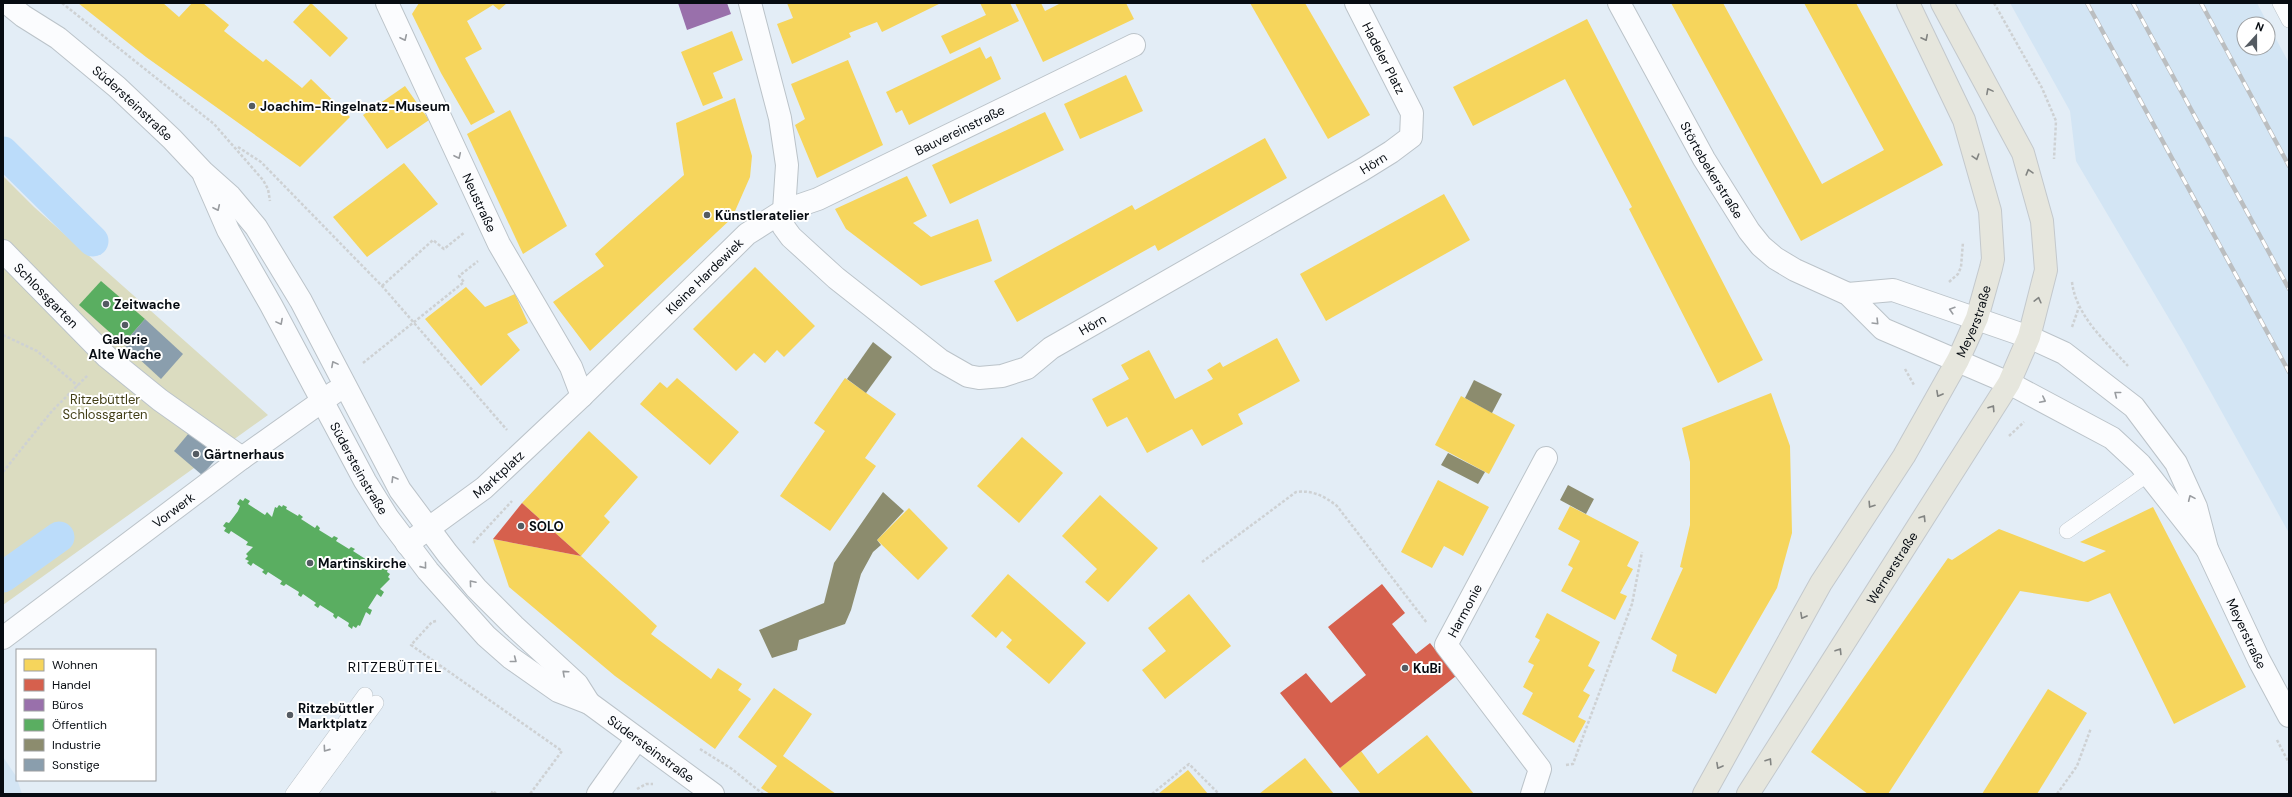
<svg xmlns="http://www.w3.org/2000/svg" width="2292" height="797" viewBox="0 0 2292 797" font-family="'DM Sans',sans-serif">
	<rect width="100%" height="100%" fill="#e3edf6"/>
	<g fill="#d3e5f4">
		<path d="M2010,3H2257L2268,24H2244V48H2268V24L2289,63V533L2184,344L2076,161L2070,111Z"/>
		<path d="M3,757L16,776L22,794H3Z"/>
	</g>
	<path fill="#dbdcc0" d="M3,176L34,207L268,415L3,605Z"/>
	<g fill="#f6d55c">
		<path d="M78,3H163L179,17L192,3H203L229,25L224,31L263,62L266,59L302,88L311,79L350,117L300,167L146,57Z"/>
		<path d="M311,3L348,38L330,57L293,22Z"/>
		<path d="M419,3H507L499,10L493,5L467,21L482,49L465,58L495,112L471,125L441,73L412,14Z"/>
		<path d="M787,3H941L882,32L877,22L849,33L851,37L792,64L777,24L793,18Z"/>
		<path d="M980,3H1010L1019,21L950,54L941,36L986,15Z"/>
		<path d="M1015,3H1041L1045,11L1061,3H1126L1134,19L1043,62Z"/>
		<path d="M1250,3H1305L1370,115L1328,139Z"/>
		<path d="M1671,3H1723L1822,184L1884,150L1804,3H1856L1943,165L1801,241Z"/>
		<path d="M1587,19L1763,360L1718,383L1629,209L1632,207L1565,79L1473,126L1453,87Z"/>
		<path d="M732,31L743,60L713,73L723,98L703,106L681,52Z"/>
		<path d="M980,47L986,59L991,56L1001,79L909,125L902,110L896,113L886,92Z"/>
		<path d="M848,60L883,145L817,178L795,125L805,119L791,84Z"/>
		<path d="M1126,75L1143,111L1080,139L1064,104Z"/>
		<path d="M405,86L429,120L387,149L363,115Z"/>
		<path d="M735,98L752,156L750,177L732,218L590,351L553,302L604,266L595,254L684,175L676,123Z"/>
		<path d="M510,110L567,226L523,254L467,134Z"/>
		<path d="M1045,112L1064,150L950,204L932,165Z"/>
		<path d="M1265,138L1287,178L1158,251L1155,245L1017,322L994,281L1132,205L1135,210Z"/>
		<path d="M404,163L438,204L367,257L333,217Z"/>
		<path d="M907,176L927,216L913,223L931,237L978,219L992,261L921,286L846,229L835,209Z"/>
		<path d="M1444,194L1470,240L1326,321L1300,274Z"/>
		<path d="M755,267L815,326L784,357L777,350L765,363L754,353L736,371L693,329Z"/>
		<path d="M466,287L485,307L515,294L528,323L507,334L520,350L481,386L425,319Z"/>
		<path d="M1277,338L1300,381L1238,414L1243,424L1202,446L1192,429L1147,453L1127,417L1107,427L1092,399L1129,379L1121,365L1149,350L1175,399L1213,379L1207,370L1220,362L1223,367Z"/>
		<path d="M677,378L739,432L710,465L640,404L660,382L667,388Z"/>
		<path d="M845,378L896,414L865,458L876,466L830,531L780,496L825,431L814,423Z"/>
		<path d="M1771,393L1790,446L1792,533L1777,588L1716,694L1672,671L1677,655L1651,639L1683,568L1680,567L1690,525V462L1682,428Z"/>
		<path d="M1461,396L1515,425L1489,474L1435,445Z"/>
		<path d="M589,431L638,477L604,516L610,522L581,556L657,626L651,634L711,679L718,668L742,684L738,690L751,699L715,749L615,676L509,587L493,539L581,556L522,503Z"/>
		<path d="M1022,437L1063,473L1019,523L977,486Z"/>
		<path d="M1438,480L1489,507L1463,556L1444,546L1432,568L1401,552Z"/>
		<path d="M1100,495L1158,548L1108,602L1085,582L1097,569L1062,536Z"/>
		<path d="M1570,506L1639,542L1627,566L1633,569L1620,593L1627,596L1615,620L1561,591L1573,568L1568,565L1580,541L1558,529Z"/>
		<path d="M2153,507L2246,687L2174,724L2110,593L2088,602L2020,591L1888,794H1868L1811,752L1948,558L1952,560L1999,529L2084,562L2106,551L2080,542Z"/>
		<path d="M909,508L948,548L918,580L877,540Z"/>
		<path d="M1008,574L1086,643L1049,684L1006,647L1012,640L1002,631L996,638L971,616Z"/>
		<path d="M1189,594L1231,646L1165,699L1142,670L1166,651L1148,628Z"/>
		<path d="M1547,613L1600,642L1588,666L1595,670L1583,691L1590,695L1578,717L1586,721L1574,743L1522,714L1533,693L1523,687L1534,665L1528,662L1540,640L1535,637Z"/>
		<path d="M774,688L812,714L783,756L836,794H770L761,788L777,766L738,737Z"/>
		<path d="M2048,689L2087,713L2037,794H1982Z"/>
		<path d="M1427,735L1474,794H1361L1340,768L1361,751L1378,774Z"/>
		<path d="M1305,758L1334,794H1259Z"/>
		<path d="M1188,770L1208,794H1158Z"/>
	</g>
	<g fill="#d6604d">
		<path d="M522,503L581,556L493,539Z"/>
		<path d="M1382,584L1405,613L1392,624L1416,654L1430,643L1456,676L1340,768L1280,693L1306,673L1331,703L1366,675L1328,627Z"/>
	</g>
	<path fill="#9970ab" d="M678,3H727L731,14L687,30Z"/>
	<g fill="#5aae61">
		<path d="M101,281L145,319L123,344L79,305Z"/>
		<path d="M245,498L250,501L248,504L265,515L267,512L272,517L275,507L277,508L279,505L282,507L283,505L287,507L286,509L298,516L299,514L303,517L301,519L315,528L317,525L320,528L319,530L332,538L334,536L338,538L336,541L349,549L351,547L355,549L353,551L367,560L369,558L373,560L372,562L383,569L384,567L388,569L387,572L390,574L388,577L390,579L380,589L384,592L381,597L377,594L368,608L372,610L370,615L366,612L360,626L358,625L356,628L353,626L352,629L348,626L349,623L338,616L336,619L333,616L334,614L320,605L318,608L314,605L316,603L303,594L301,597L298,595L299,592L286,584L284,586L280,584L282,581L268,572L266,575L262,572L264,570L253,563L251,566L247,563L249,561L245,559L248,556L246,554L253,547L246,545L248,542L231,531L229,534L224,531L226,528L223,526L226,522L229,523L238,511L240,506L237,504L240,499L243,501Z"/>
	</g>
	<g fill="#8c8c6e">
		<path d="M873,342L892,357L866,393L847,379Z"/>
		<path d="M1474,380L1502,394L1492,413L1465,398Z"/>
		<path d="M1448,453L1485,472L1478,484L1441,465Z"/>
		<path d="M1568,485L1594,499L1586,514L1560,500Z"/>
		<path d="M883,492L904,511L877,540L881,545L873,552L861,574L851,610L845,624L799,640L797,650L772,658L759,630L824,603L834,563Z"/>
	</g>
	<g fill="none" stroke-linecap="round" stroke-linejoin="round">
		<g stroke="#bbdcfa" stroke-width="31">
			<path d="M3,152L93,241"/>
			<path d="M3,577L59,537"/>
		</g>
	</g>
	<g fill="#8a9ead">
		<path d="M145,319L183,354L161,379L123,344Z"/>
		<path d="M189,433L218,457L202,475L174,451Z"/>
	</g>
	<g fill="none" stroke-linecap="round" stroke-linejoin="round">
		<g stroke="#bbc3c9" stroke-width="16">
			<g id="lane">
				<path d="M2280,3L2289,20"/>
				<path d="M2067,531L2148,474"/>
				<path d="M293,794L365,695"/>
				<path d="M309,794L376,703"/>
			</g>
		</g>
		<g stroke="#bbc3c9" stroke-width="24">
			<g id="street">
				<path id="s1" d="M7,3L23,16L58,38L117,87L172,139L203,172L230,196L256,227L301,301L400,490L447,553L476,588L514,626L577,684L589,703"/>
				<path id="s2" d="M387,3L499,244L571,367L582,396"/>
				<path id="s3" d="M750,3L780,118L787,165L783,226L791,237L836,278L940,360L968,376L979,378L1002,376L1027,368L1051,348L1362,170L1391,152L1411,137L1412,113L1356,3"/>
				<path id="s4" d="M1619,3L1704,159L1749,231L1761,246L1775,258L1795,270L1848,294L1883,329L2009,383L2112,438L2140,464L2207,549"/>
				<path id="s5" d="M204,175L228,230L271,305L365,481L388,518L428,571L486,636L511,658L558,691L589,703L713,794"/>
				<path id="s6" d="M3,251L107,357L160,400L242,458"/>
				<path id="s7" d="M1848,294L1893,290L2029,337L2064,353L2134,407L2176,463L2196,507L2207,549L2259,660L2289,716"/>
				<path id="s8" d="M407,544L484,488L582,396L747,234L783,211L818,199L1134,45"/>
				<path id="s9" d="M3,638L242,458L335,392"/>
				<path d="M598,794L637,739"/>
				<path id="s10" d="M1532,794L1540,769L1446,645L1546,458"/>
			</g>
		</g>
		<g stroke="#c3c8cc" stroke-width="24">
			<g id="primary">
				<path id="s11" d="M1704,794L1821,583L1904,456L1958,360L1977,318L1991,268L1993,259L1990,211L1964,120L1908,3"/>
				<path id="s12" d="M1748,794L2009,383L2029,337L2046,270L2042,221L2023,153L1942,3"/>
			</g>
		</g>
		<g stroke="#ced1d3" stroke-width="2.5" stroke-dasharray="3 2" stroke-linecap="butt">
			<path d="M62,3L214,124L263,180L268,189L270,201"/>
			<path d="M1994,3L2042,88L2056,121L2054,159"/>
			<path d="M238,147L261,162L382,286L507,430"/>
			<path d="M1949,282L1958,274L1961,267L1963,242"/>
			<path d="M2072,282C2076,316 2106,342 2128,366"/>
			<path d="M382,286L433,240L444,249L465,232"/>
			<path d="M2072,327L2079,307"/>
			<path d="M3,335L37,351L78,386"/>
			<path d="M363,363L464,282L459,276L478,261"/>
			<path d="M1905,369L1914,385"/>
			<path d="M2009,436L2024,422"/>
			<path d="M3,472L52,411L88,375"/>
			<path d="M473,543L512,501"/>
			<path d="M1202,562L1296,492C1313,490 1324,496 1337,506L1427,623"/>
			<path d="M436,621L432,622L411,645L562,751L530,794"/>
			<path d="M2277,740L2289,763"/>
			<path d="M700,749L732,769L763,794"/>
			<path d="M1566,765L1573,764L1632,604L1642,552"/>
			<path d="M637,789L646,784H653"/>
			<path d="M491,794L493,791L496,794"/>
			<path d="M1152,794L1189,764L1219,794"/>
			<path d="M2057,794L2077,766L2091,728"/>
		</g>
		<use href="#lane" stroke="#fbfcfe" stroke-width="15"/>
		<use href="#street" stroke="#fbfcfe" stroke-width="22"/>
		<use href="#primary" stroke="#e6e6dd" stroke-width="22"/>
		<g stroke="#bbbec0" stroke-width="4.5">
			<g id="rail">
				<path d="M2087,3L2289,372"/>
				<path d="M2133,3L2289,289"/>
				<path d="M2201,3L2289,166"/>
			</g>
		</g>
		<use href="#rail" stroke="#fff" stroke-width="3" stroke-dasharray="9" stroke-linecap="butt"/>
	</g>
	<defs><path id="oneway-chevron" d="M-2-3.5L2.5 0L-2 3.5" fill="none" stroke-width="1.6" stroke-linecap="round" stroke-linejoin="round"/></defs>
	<g stroke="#999ca0">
		<use href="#oneway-chevron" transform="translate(404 38) rotate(65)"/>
		<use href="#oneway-chevron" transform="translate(458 156) rotate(65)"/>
		<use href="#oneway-chevron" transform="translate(217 208) rotate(65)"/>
		<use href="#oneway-chevron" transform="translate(1952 310) rotate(-163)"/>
		<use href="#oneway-chevron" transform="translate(280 322) rotate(62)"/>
		<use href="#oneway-chevron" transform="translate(1876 322) rotate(45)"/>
		<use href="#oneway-chevron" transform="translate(334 364) rotate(-118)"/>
		<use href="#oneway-chevron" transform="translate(2117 394) rotate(-142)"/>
		<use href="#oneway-chevron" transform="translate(2043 400) rotate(27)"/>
		<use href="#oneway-chevron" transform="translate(394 479) rotate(-121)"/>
		<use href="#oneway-chevron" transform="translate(2191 498) rotate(-114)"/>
		<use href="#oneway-chevron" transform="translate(424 566) rotate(51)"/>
		<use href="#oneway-chevron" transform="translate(472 583) rotate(-130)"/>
		<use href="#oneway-chevron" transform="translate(514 660) rotate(38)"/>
		<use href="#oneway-chevron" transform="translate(565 673) rotate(-138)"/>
		<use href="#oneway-chevron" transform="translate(326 749) rotate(125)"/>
	</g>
	<g stroke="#828482">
		<use href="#oneway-chevron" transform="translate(1925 38) rotate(64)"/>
		<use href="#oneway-chevron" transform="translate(1989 91) rotate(-118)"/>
		<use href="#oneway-chevron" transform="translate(1976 157) rotate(73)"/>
		<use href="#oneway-chevron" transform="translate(2029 172) rotate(-106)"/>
		<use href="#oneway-chevron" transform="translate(2038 300) rotate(-76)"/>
		<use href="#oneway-chevron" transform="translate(1939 394) rotate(119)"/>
		<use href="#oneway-chevron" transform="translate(1992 408) rotate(-57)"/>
		<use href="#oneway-chevron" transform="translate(1871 505) rotate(123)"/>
		<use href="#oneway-chevron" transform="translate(1923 518) rotate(-58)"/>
		<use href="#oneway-chevron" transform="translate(1803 616) rotate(119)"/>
		<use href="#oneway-chevron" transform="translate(1839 651) rotate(-58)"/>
		<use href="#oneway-chevron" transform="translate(1769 761) rotate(-57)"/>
		<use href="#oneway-chevron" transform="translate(1719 766) rotate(119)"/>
	</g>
	<g fill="#545b62" stroke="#fff" stroke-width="1.5">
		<circle cx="252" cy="106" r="4"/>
		<circle cx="707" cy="215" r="4"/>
		<circle cx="106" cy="304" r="4"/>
		<circle cx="125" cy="325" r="4"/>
		<circle cx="196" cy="454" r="4"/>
		<circle cx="521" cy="526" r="4"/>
		<circle cx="310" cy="563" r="4"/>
		<circle cx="1405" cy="668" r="4"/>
		<circle cx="290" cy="715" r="4"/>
	</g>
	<g text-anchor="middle" stroke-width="4" stroke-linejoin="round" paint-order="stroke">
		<g font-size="13" fill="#070c12" stroke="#fff">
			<text transform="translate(1384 58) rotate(63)" y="5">Hadeler Platz</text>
			<text dy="5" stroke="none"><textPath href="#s1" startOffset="161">Südersteinstraße</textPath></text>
			<text dy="5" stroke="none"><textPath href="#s8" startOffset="698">Bauvereinstraße</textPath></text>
			<text dy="5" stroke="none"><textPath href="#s3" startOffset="930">Hörn</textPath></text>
			<text dy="5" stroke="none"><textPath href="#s4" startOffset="191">Störtebekerstraße</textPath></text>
			<text dy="5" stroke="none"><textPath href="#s2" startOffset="220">Neustraße</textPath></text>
			<text dy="5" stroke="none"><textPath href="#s8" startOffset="401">Kleine Hardewiek</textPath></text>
			<text dy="5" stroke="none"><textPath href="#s6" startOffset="62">Schlossgarten</textPath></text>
			<text dy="5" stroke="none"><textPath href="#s11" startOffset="545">Meyerstraße</textPath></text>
			<text dy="5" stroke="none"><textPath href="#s3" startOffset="606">Hörn</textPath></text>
			<text dy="5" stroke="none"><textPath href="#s5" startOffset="332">Südersteinstraße</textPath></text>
			<text dy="5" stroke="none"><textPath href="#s8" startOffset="115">Marktplatz</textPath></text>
			<text dy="5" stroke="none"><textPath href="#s9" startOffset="213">Vorwerk</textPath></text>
			<text dy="5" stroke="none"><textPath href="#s12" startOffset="268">Wernerstraße</textPath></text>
			<text dy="5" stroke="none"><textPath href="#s10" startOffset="221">Harmonie</textPath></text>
			<text dy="5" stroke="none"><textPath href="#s7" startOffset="571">Meyerstraße</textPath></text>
			<text dy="5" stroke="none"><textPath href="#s5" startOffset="744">Südersteinstraße</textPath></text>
		</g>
		<g font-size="13" font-weight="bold" fill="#070c12" stroke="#fff" text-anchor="start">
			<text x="260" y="111">Joachim-Ringelnatz-Museum</text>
			<text x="715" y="220">Künstleratelier</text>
			<text x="114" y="309">Zeitwache</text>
			<text x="125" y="344" text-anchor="middle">Galerie<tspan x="125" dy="15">Alte Wache</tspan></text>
			<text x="204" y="459">Gärtnerhaus</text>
			<text x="529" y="531">SOLO</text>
			<text x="318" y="568">Martinskirche</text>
			<text x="1413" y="673">KuBi</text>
			<text x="298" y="713">Ritzebüttler<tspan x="298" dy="15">Marktplatz</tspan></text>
		</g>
		<g font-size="13" fill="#423e15" stroke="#fff">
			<text x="105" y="404">Ritzebüttler<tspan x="105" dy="15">Schlossgarten</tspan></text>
		</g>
		<g font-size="14" letter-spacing="1" fill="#070c12" stroke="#fff">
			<text x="395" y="672">RITZEBÜTTEL</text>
		</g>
	</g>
	<rect width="2292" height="797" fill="none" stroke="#070c12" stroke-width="8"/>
	<rect x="16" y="649" width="140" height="132" fill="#ffffff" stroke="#9c9ea0"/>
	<rect x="24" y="659" width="20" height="12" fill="#f6d55c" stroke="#9c9ea0"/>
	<text x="52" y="669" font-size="12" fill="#070c12">Wohnen</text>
	<rect x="24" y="679" width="20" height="12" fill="#d6604d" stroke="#9c9ea0"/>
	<text x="52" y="689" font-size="12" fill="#070c12">Handel</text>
	<rect x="24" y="699" width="20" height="12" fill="#9970ab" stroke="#9c9ea0"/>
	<text x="52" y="709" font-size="12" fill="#070c12">Büros</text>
	<rect x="24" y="719" width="20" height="12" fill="#5aae61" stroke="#9c9ea0"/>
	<text x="52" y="729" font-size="12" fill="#070c12">Öffentlich</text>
	<rect x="24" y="739" width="20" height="12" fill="#8c8c6e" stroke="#9c9ea0"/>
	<text x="52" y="749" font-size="12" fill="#070c12">Industrie</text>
	<rect x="24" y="759" width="20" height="12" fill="#8a9ead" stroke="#9c9ea0"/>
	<text x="52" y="769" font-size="12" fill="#070c12">Sonstige</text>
	<g transform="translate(2256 36) rotate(21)"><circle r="19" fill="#ffffff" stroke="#9c9ea0"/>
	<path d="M0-3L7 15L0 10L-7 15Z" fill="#545b62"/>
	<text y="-6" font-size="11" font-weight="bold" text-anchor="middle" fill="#070c12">N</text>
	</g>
</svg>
